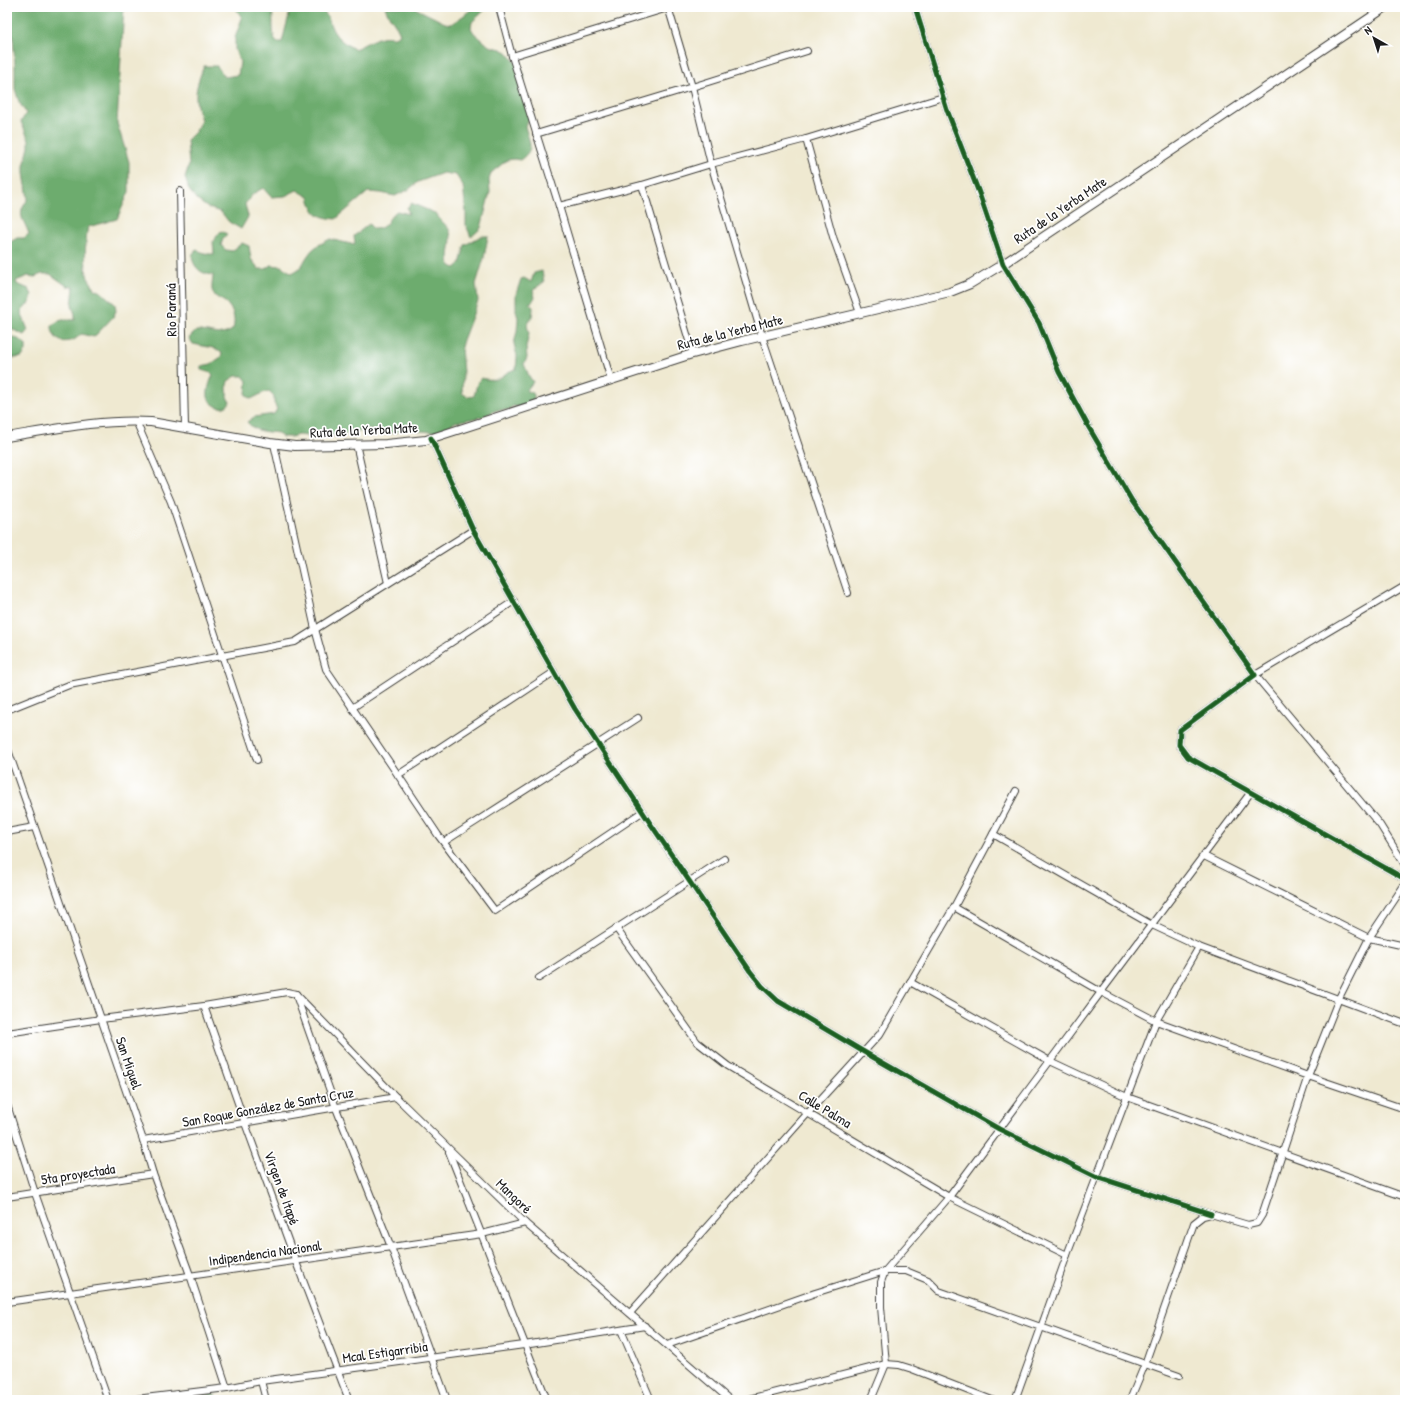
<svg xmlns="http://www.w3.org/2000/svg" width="1412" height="1407" viewBox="0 0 1412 1407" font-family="'Patrick Hand',sans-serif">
	<rect width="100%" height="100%" fill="#fff"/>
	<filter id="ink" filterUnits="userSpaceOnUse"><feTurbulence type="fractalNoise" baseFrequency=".025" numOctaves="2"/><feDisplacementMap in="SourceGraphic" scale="8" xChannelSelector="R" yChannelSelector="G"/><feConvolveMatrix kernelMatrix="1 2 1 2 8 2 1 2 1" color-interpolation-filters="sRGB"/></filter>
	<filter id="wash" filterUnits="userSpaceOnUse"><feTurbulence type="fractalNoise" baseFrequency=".012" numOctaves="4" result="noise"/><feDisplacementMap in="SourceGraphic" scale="16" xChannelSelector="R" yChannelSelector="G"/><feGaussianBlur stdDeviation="0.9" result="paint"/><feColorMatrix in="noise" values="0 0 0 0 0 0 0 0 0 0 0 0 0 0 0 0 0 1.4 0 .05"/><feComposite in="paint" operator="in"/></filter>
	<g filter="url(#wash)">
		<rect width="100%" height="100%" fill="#efe9d1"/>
		<g fill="#6dac6e" stroke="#446445">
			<path d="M9,7H124L117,123L129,162V192L117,219L88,227C85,238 84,266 88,278C90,281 93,285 94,289L100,291L115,304L116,311L113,317L94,337L81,334C78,337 74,341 69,341C59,344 52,336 52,326C59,318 66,320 75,320V314L72,306L74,287L67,286L50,274H42L35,277L28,276L16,281L17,284L29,289L32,295L30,302L21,312L28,330L24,335L7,327V244L17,238H24L29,234C23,217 16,216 28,199L24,173V166L29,147V140L21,122L26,113L19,102L15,89V64L13,37Z"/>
			<path d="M235,7H272C274,19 271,31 276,42H282L291,7H319C330,16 328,22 334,32C339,40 346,44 354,49C363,46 372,39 382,37C391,35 392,40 400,34C397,24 388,17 385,7H413L445,23L451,24L463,16L474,7H488L472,22L471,28L474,33L479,37L489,46L501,49L507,52L523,71L525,77L522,90L533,115L525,126C529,142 536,149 520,160L514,159L507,160L491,173L489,180L490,192L481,228L471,237L466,225V212L463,186L456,175L443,173L418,182L408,190L395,196L381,193L368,192L336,219C318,217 314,215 309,197L297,190L285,196L271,197L263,188L253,194L245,204L248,217L241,229L229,222L221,212L208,208L197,200L189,190L185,177L189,165L187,140L196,131L201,120C193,98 195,88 204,66H217L225,77L238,75L240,62L235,50V38L242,18Z"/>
			<path d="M411,203L437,214C439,222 448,224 450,232C453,242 447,254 450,265L455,268L460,264L465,245L481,236H488L484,258L476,284L478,301L463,340L461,347L463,373L462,393L468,397L474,396L477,384L481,378C504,384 499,373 516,369L517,356L514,344L517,331L518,318L516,311V294L521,279L524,278L531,282L534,273L542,271L544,282L533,290L535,297L532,302L529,303L533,307C533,314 532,319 527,325L529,334L526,347L527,358L524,364L529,376L533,382L526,391L532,392L534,395V398L531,404L520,407L513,406L508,410H497L482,417L455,422L449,426L433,432L420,431L410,427L400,429L398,432L386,434H379L374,430H370L350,432L338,437L321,432L307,436L298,435L291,437H282L278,433C265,431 256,433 247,422L254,417L274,414L277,409L274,403V396L269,391L263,393L251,399L246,395L247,381L243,376H236L228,381C226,386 228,391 227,397L230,402C224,413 210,405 208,397C207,390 210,381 213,375L211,373L201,370V366L211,364L221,357L222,353L213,348L193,344L189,338L196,331C209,330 222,339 233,329C236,319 233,309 225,302C222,300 217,298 214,295C210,289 213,282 213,275C201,274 193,268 192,255L196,250L208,254H214L213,241L221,231L227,234L223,239L221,245L226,250L232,251L242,243L249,246L251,259L259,269H266L271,265L281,266L292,273C304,267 302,263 309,254C314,246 323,243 330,239L355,245L354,236L369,224L373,229C389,229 386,218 397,211L409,214L407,208Z"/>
			<path d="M7,334C14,339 21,338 26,345V351L22,357L15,358L7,356Z"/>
			<path d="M212,1394L217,1396L221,1400H140L163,1396L179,1399L195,1398Z"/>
		</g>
	</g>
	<g filter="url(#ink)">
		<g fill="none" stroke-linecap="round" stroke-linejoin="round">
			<g stroke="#3c3b37" stroke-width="8">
				<g id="minor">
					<path d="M499,7L512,56L559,206L611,380"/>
					<path d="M668,7L692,87L711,164L762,336L848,593"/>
					<path d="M915,7L947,110L979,193L1003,264L1039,323L1059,372L1088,426L1132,501L1255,675L1180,730L1179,745L1188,757L1405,879"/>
					<path d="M512,56L671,7"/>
					<path d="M536,134L692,87L807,51"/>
					<path d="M806,139L833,237L860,313"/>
					<path d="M642,185L693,354"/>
					<path d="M180,191L185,428"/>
					<path d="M559,206L642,185L711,164L806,139L943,97"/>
					<path d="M136,421L171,502L257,760"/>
					<path d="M431,438L473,530L575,709L650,823L750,971L762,986L778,1001L864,1052L999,1129L1097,1177L1211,1214"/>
					<path d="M274,444L315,629L326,669L398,775"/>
					<path d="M356,444L388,583"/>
					<path d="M1405,586L1255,675L1380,825L1405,865"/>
					<path d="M554,672L398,775L438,835L495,911L642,812"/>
					<path d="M352,708L514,601"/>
					<path d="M7,710L69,685L295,642L473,530"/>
					<path d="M7,747L143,1140L153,1174L190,1275L227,1388"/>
					<path d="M7,832L34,827"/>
					<path d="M993,834L1152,925L1199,947"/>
					<path d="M444,842L638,718"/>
					<path d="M1204,856L1369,938L1405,946"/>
					<path d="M954,907L1101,992L1156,1021L1199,947L1405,1024"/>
					<path d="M616,928L697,1042L728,1066L949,1197L1067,1255"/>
					<path d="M539,978L724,859"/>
					<path d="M910,982L1050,1061L1127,1097L1405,1197"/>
					<path d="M296,994L396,1097L525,1223L730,1400"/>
					<path d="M297,998L336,1108L391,1247L447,1400"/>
					<path d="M204,1006L245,1123L296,1262L349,1400"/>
					<path d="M7,1033L101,1019L204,1006L287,992L296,994"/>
					<path d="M7,1105L35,1193L108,1400"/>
					<path d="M143,1140L396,1097"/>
					<path d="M449,1152L547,1400"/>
					<path d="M7,1197L153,1174"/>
					<path d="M7,1302L482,1234L525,1223"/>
					<path d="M630,1313L808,1113L880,1034L954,907L1016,791"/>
					<path d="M621,1330L651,1400"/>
					<path d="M667,1345L815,1293L885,1271H906L928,1280L939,1291L1179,1376"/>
					<path d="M261,1381L266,1400"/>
					<path d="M128,1400L227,1388L261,1381L524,1345L645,1326"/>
					<path d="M745,1400L886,1364L899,1365L912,1369L992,1400"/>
					<path d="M871,1400L886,1364L881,1307V1282L885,1271L949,1197L1101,992L1251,792"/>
					<path d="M1015,1400L1067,1255L1156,1021L1308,1076L1405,1109"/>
					<path d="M1130,1400L1145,1364L1194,1223L1203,1216L1211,1214L1248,1225L1257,1223L1262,1215L1308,1076L1339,998L1369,938L1405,884"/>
				</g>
			</g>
			<g stroke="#3c3b37" stroke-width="10">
				<path id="secondary" d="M7,437C55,429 102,419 151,422L270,443L295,446L386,444L426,440L689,355L742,341L950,292L970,284L1003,264L1386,7"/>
			</g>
			<use href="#minor" stroke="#fff" stroke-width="6"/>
			<use href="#secondary" stroke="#fff" stroke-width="8"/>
			<g stroke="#fff" stroke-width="8">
				<g id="cycleway">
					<path d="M915,7L947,110L979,193L1003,264L1039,323L1059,372L1088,426L1132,501L1255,675L1180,730L1179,745L1188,757L1405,879"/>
					<path d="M431,438L473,530L575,709L650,823L750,971L762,986L778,1001L864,1052L999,1129L1097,1177L1211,1214"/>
				</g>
			</g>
			<use href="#cycleway" stroke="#1b5e20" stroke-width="5"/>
		</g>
	</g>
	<g text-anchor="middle" stroke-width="3.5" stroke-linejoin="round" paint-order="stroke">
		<g font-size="14" fill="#1c1c1c" stroke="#fff">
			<text transform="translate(1060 210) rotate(-34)" y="5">Ruta de la Yerba Mate</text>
			<text transform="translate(171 310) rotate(-91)" y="5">Rio Paraná</text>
			<text transform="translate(730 332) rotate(-14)" y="5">Ruta de la Yerba Mate</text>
			<text transform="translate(364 430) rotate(-3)" y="5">Ruta de la Yerba Mate</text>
			<text transform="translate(129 1063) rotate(71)" y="5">San Miguel</text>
			<text transform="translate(268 1107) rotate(-10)" y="5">San Roque González de Santa Cruz</text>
			<text transform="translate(825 1109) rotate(31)" y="5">Calle Palma</text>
			<text transform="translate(78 1174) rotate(-9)" y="5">5ta proyectada</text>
			<text transform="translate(282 1188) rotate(70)" y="5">Virgen de Itapé</text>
			<text transform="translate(514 1196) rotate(44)" y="5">Mangoré</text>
			<text transform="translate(265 1253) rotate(-8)" y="5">Indipendencia Nacional</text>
			<text transform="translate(385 1352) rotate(-8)" y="5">Mcal Estigarribia</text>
		</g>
	</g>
	<rect width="1412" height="1407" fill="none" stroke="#fff" stroke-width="24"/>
	<g transform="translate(1374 38) rotate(321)" stroke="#ffffff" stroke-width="3" paint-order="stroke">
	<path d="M0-3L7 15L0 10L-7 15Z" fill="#1c1c1c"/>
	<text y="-6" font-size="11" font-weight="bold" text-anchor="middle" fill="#1c1c1c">N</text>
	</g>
</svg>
